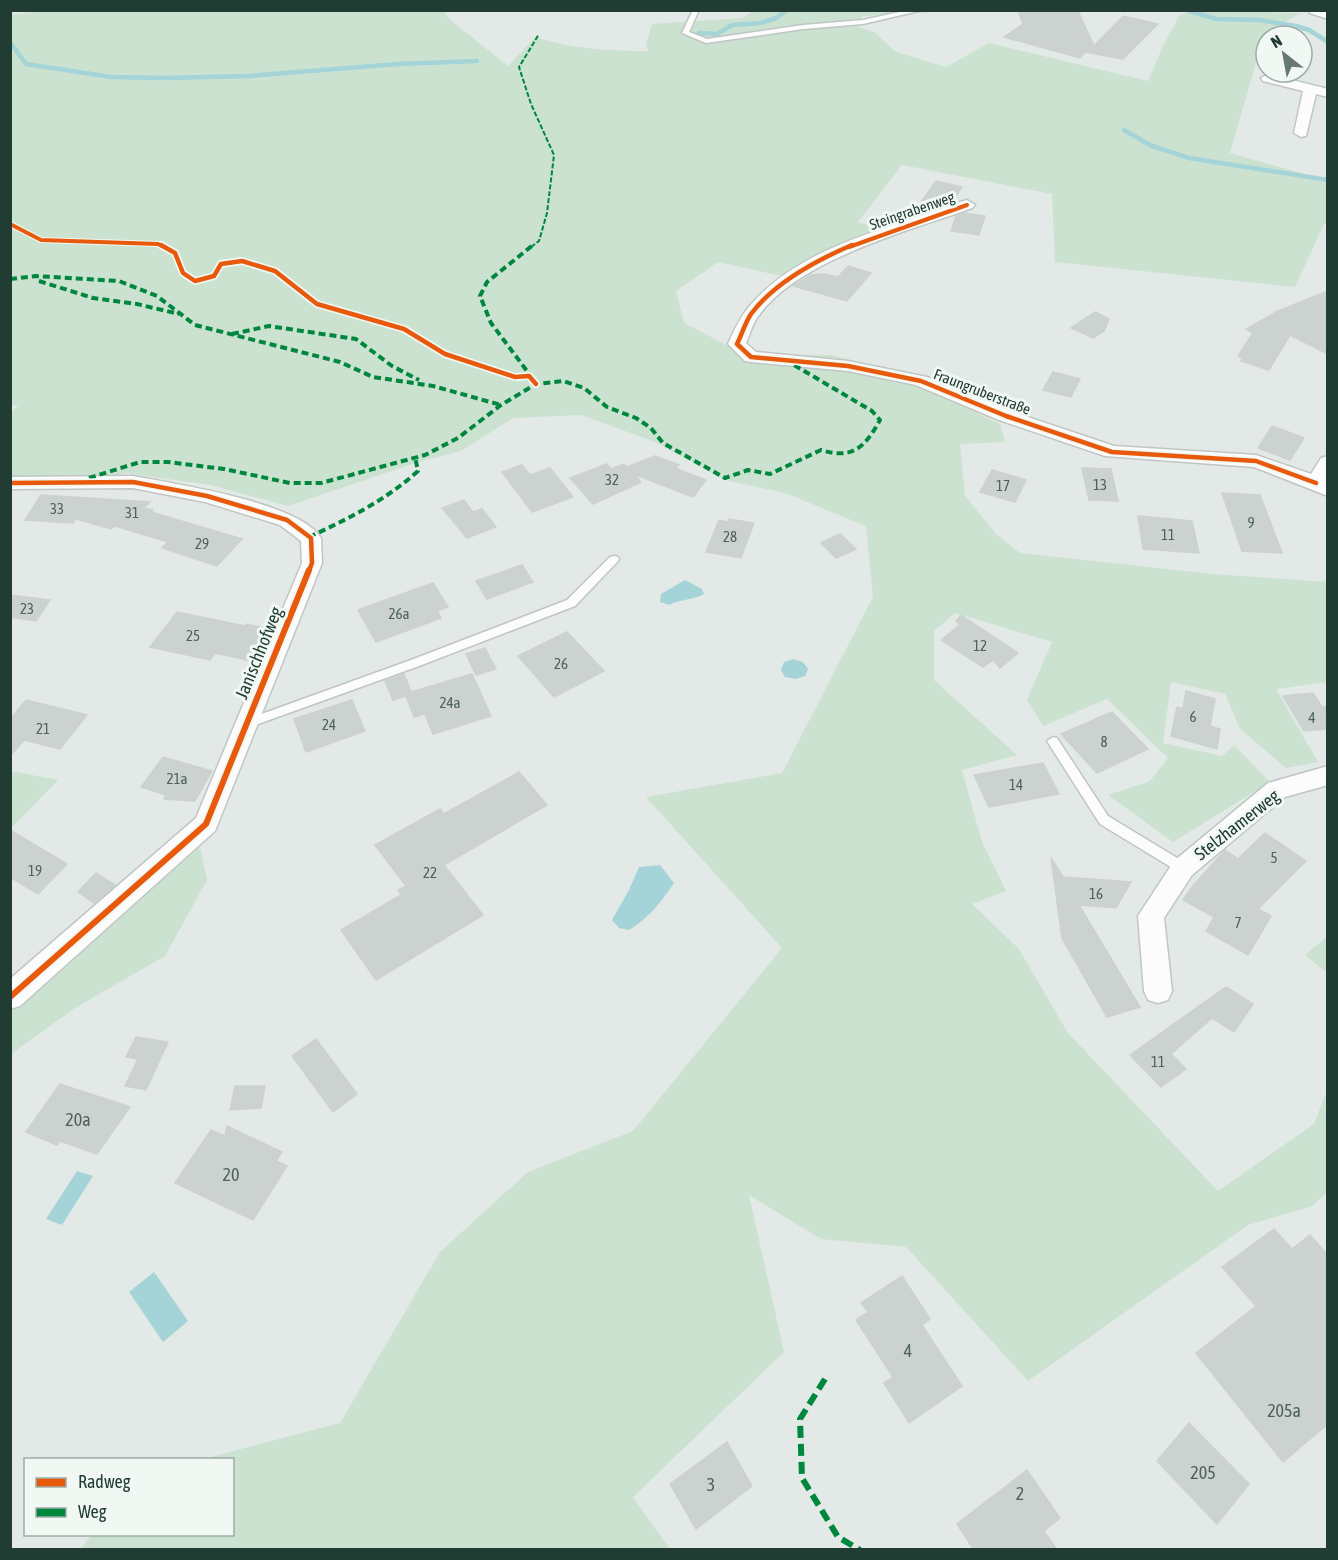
<svg xmlns="http://www.w3.org/2000/svg" width="1338" height="1560" viewBox="0 0 1338 1560" font-family="'Asap Condensed',sans-serif">
	<rect width="100%" height="100%" fill="#e3e9e6"/>
	<g fill="#cce2d1">
		<path d="M44,10L444,11L448,18L508,66L535,37C573,49 608,51 648,51L646,45L652,24L742,18L755,10L951,11L863,16L858,27L874,32L896,52L946,67L989,43L1148,81L1163,46L1179,16L1192,10L1302,13L1265,32L1230,153L1327,180V224H1324L1295,287L1055,262L1052,194L902,165L858,222L885,230L826,250L782,276L718,262L676,291L684,323L740,352L776,355H832L887,370L1000,424L1005,442L960,444L965,496L996,534L1020,553L1213,574L1327,582V682L1276,689L1318,762L1286,768L1240,729L1225,694L1171,682L1163,743L1222,756L1234,745L1270,782L1173,842L1108,795L1150,781L1168,758L1107,699L1043,726L1027,700L1052,642L955,613L934,631V680L1017,755L962,770L982,842L1006,891L972,904L1019,949L1068,1033L1218,1191L1314,1124L1327,1090V1192L1312,1206L1248,1225L1028,1381L906,1247L821,1239L749,1195L784,1352L633,1497L670,1549H81L91,1535L232,1534V1460L203,1459L340,1423L440,1252L528,1172L633,1131L782,948L646,797L782,773L873,597L866,526L785,493L725,480L655,442L581,415L513,418L461,451L415,463L288,506L210,485L125,473L80,483H11L10,412L18,406L10,404L11,15Z"/>
		<path d="M11,771L58,780L11,828L10,771Z"/>
		<path d="M200,846L207,880L165,956L75,1008L11,1054L10,1010Z"/>
		<path d="M1327,937V973L1305,955Z"/>
	</g>
	<g fill="#a4d4d7">
		<path d="M685,580L702,589L704,594C693,600 681,599 669,605L660,602L661,594Z"/>
		<path d="M793,659L803,662L808,669L805,676L796,679L785,677L781,670L784,662Z"/>
		<path d="M660,865L674,883C661,902 649,918 629,930L619,928L612,920L629,890L639,867Z"/>
		<path d="M77,1171L93,1176L62,1225L46,1219Z"/>
		<path d="M154,1272L188,1321L163,1342L129,1292Z"/>
	</g>
	<g fill="none" stroke-linecap="round" stroke-linejoin="round">
		<g stroke="#a4d4d7" stroke-width="4.5">
			<path d="M1187,10L1216,19L1260,20L1296,26L1309,30L1328,42"/>
			<path d="M699,33L717,34L732,25L761,23L776,18L787,10"/>
			<path d="M10,42L26,64L111,77L164,78L249,76L398,64L477,61"/>
			<path d="M1124,130L1152,146L1189,158L1328,180"/>
		</g>
	</g>
	<g fill="#ccd2cf" stroke="#ccd2cf" stroke-width="1.5">
		<path d="M1018,11H1078L1094,46L1123,16L1158,24L1123,59L1085,52L1080,58L1004,37L1023,24Z"/>
		<path d="M936,181L962,187L952,202L941,206L921,202Z"/>
		<path d="M965,213L985,216L979,235L951,231L956,216Z"/>
		<path d="M848,266L871,273L847,301L793,286L811,275L825,274L838,277Z"/>
		<path d="M1328,291V354L1290,335L1269,370L1241,361L1243,358L1238,356L1253,333L1246,329L1278,311Z"/>
		<path d="M1095,312L1109,319L1104,331L1093,338L1071,328Z"/>
		<path d="M1053,372L1080,379L1071,397L1043,390Z"/>
		<path d="M1272,426L1304,438L1290,460L1258,448Z"/>
		<path d="M655,456L679,465L675,468L706,480L693,497L634,474L641,482L593,504L570,478L607,464L611,469L624,464L627,467Z"/>
		<path d="M522,465L530,475L550,468L573,497L532,512L502,472Z"/>
		<path d="M1082,468L1111,469L1118,501L1089,500Z"/>
		<path d="M992,470L1026,480L1015,502L980,492Z"/>
		<path d="M1222,493L1260,495L1282,553L1242,551Z"/>
		<path d="M41,495L150,502L144,508L153,510L151,512L242,539L217,566L162,548L168,542L115,526L111,529L76,519L73,523L25,520Z"/>
		<path d="M464,500L473,512L482,509L496,527L467,538L442,508Z"/>
		<path d="M1138,516L1192,521L1199,553L1143,549Z"/>
		<path d="M729,519L754,523L741,558L706,552L719,520L728,522Z"/>
		<path d="M840,534L856,549L836,558L821,543Z"/>
		<path d="M522,565L533,582L487,599L476,581Z"/>
		<path d="M433,583L448,607L437,611L441,618L376,642L358,610Z"/>
		<path d="M10,595L50,600L36,621L10,617Z"/>
		<path d="M177,612L245,626L246,624L272,630L251,661L215,653L210,660L150,647Z"/>
		<path d="M961,615L1018,653L1000,668L993,660L983,667L941,640L960,625L956,621Z"/>
		<path d="M567,632L604,671L554,697L518,656Z"/>
		<path d="M485,648L496,669L476,675L466,654Z"/>
		<path d="M404,674L411,692L472,674L491,716L433,734L425,714L414,717L406,696L393,700L385,681Z"/>
		<path d="M1186,691L1215,699L1210,726L1220,729L1217,749L1171,736L1177,707L1183,709Z"/>
		<path d="M1313,693L1322,707L1328,706V729L1304,731L1283,696Z"/>
		<path d="M26,700L87,715L60,749L24,740L10,756V719Z"/>
		<path d="M352,700L365,731L306,752L294,719Z"/>
		<path d="M1112,712L1148,749L1097,773L1061,734Z"/>
		<path d="M163,757L212,771L195,801L164,799L166,795L141,787Z"/>
		<path d="M1043,763L1059,794L989,807L974,775Z"/>
		<path d="M519,772L547,805L444,865L483,915L376,980L341,930L401,895L398,890L406,886L375,845L440,809L444,814Z"/>
		<path d="M10,830L67,864L38,894L10,877Z"/>
		<path d="M1265,833L1306,861L1258,909L1271,916L1248,955L1206,931L1214,917L1183,900L1192,887L1225,850L1238,859Z"/>
		<path d="M1051,858L1063,877L1131,882L1116,908L1079,905L1140,1007L1107,1017L1062,938Z"/>
		<path d="M96,873L115,885L94,903L78,892Z"/>
		<path d="M1226,987L1253,1004L1234,1032L1212,1018L1171,1054L1186,1069L1161,1087L1130,1055Z"/>
		<path d="M136,1037L168,1042L146,1090L125,1086L138,1059L126,1057Z"/>
		<path d="M316,1039L357,1094L333,1112L292,1056Z"/>
		<path d="M60,1084L130,1107L97,1154L60,1141L57,1145L26,1132Z"/>
		<path d="M235,1086H265L261,1108L230,1110Z"/>
		<path d="M227,1126L282,1152L276,1161L287,1166L253,1220L175,1183L211,1130L225,1136Z"/>
		<path d="M1274,1229L1292,1249L1310,1235L1328,1255V1424L1283,1462L1196,1353L1256,1306L1222,1267Z"/>
		<path d="M902,1276L930,1319L922,1325L962,1386L909,1423L884,1383L893,1377L856,1320L868,1312L861,1303Z"/>
		<path d="M1189,1423L1249,1484L1217,1524L1157,1461Z"/>
		<path d="M727,1442L752,1486L696,1529L670,1484Z"/>
		<path d="M1027,1470L1060,1518L1044,1531L1057,1550H974L957,1524Z"/>
	</g>
	<g fill="none" stroke-linecap="round" stroke-linejoin="round">
		<g stroke="#c0c6c3" stroke-width="3">
			<g id="lane">
				<path d="M693,10H699L689,32L707,39L803,25L863,20L909,10H923L863,24L803,29L706,43L682,33Z"/>
				<path d="M614,556L618,557L619,559L618,561L575,606L419,666L250,727L246,728L240,724L242,721L411,660L567,600L610,557Z"/>
				<path d="M1053,737L1057,738L1108,816L1187,864L1189,868L1187,872L1183,873L1179,872L1100,824L1047,741Z"/>
			</g>
		</g>
		<g stroke="#c0c6c3" stroke-width="3">
			<g id="street">
				<path d="M1308,10L1328,11V19L1310,13Z"/>
				<path d="M1268,74L1328,89V97L1316,94L1306,136L1301,137L1294,133L1303,91L1263,81L1261,78Z"/>
				<path d="M967,200L975,205L972,208C909,231 796,260 757,318C752,325 750,335 746,343L756,352L848,361L927,377L1013,412L1114,446L1256,455L1311,474L1321,458L1328,456V496L1254,467L1105,456L999,420L916,385L848,371L751,362L745,361L728,344C734,331 739,319 748,308C789,258 856,237 915,218C932,212 949,205 967,200Z"/>
				<path d="M133,476C175,484 299,502 321,538L322,563L215,831L20,1006L10,1009V979L196,818L302,563L301,541L280,525L205,502L133,488L10,489V477Z"/>
				<path d="M1328,766V785L1285,797L1192,875L1164,918L1172,991L1168,1000L1158,1003L1148,1000L1144,991L1138,916L1174,861L1268,783Z"/>
			</g>
		</g>
		<use href="#lane" fill="#fbfcfb" fill-rule="evenodd"/>
		<use href="#street" fill="#fbfcfb" fill-rule="evenodd"/>
		<path stroke="#00873e" stroke-width="2" stroke-dasharray="5 2" stroke-linecap="butt" d="M531,247L539,241L547,213L554,155L531,104L519,67L539,34"/>
		<g stroke="#00873e" stroke-width="4" stroke-dasharray="7 4" stroke-linecap="butt">
			<path d="M10,279L36,276L119,281L157,296L195,325L340,362L373,377L433,386L501,405"/>
			<path d="M39,281L93,298L137,304L179,314"/>
			<path d="M232,334L269,326L356,339L392,366L419,380"/>
			<path d="M533,379L491,323L480,296L487,282L533,245"/>
			<path d="M534,381L536,384L563,381L584,388L607,407L636,418L651,428L663,443L725,478L748,470L770,474L821,450C853,460 865,447 880,420L872,411L794,365"/>
			<path d="M89,478L140,462H168L224,469L290,483H321L425,455L458,438L501,405L536,384"/>
			<path d="M309,537C348,519 386,500 418,471L415,457"/>
		</g>
		<path stroke="#00873e" stroke-width="6" stroke-dasharray="12 6" stroke-linecap="butt" d="M825,1379L800,1419L802,1478L838,1537L860,1550"/>
		<g stroke="#f1f8f4" stroke-width="6">
			<g id="cycleway-far2">
				<path d="M10,224L41,240L158,244L164,247"/>
				<path d="M849,247L967,205"/>
			</g>
		</g>
		<g stroke="#f1f8f4" stroke-width="8">
			<g id="cycleway-far1">
				<path d="M161,245L175,253L183,273L195,281L214,276L221,264L242,261L275,271L317,304L404,329L445,354L515,377L529,376L536,384"/>
				<path d="M852,245C817,260 775,282 751,314C745,323 742,334 737,344L751,357L848,366L921,381L1006,416L1112,452L1256,461L1316,483"/>
				<path d="M10,483L133,482L207,496L287,520L311,538L312,563L309,571"/>
			</g>
		</g>
		<g stroke="#f1f8f4" stroke-width="10">
			<path id="cycleway" d="M10,997L206,824L309,570"/>
		</g>
		<use href="#cycleway-far2" stroke="#e8590c" stroke-width="4"/>
		<use href="#cycleway-far1" stroke="#e8590c" stroke-width="4.5"/>
		<use href="#cycleway" stroke="#e8590c" stroke-width="6"/>
	</g>
	<g text-anchor="middle" stroke-width="6" stroke-linejoin="round" paint-order="stroke">
		<g font-size="15" fill="#213c32" stroke="#f1f8f4">
			<text transform="translate(912 211) rotate(-19)" y="5">Steingrabenweg</text>
			<text transform="translate(982 392) rotate(21)" y="5">Fraungruberstraße</text>
		</g>
		<g font-size="15" fill="#4c625a">
			<text x="612" y="485">32</text>
			<text x="1100" y="490">13</text>
			<text x="1003" y="491">17</text>
			<text x="57" y="514">33</text>
			<text x="132" y="518">31</text>
			<text x="1251" y="528">9</text>
			<text x="1168" y="540">11</text>
			<text x="730" y="542">28</text>
			<text x="202" y="549">29</text>
			<text x="27" y="614">23</text>
			<text x="399" y="619">26a</text>
			<text x="193" y="641">25</text>
			<text x="980" y="651">12</text>
			<text x="561" y="669">26</text>
			<text x="450" y="708">24a</text>
			<text x="1193" y="722">6</text>
			<text x="1312" y="723">4</text>
			<text x="329" y="730">24</text>
			<text x="43" y="734">21</text>
			<text x="1104" y="747">8</text>
			<text x="177" y="784">21a</text>
			<text x="1016" y="790">14</text>
			<text x="1274" y="863">5</text>
			<text x="35" y="876">19</text>
			<text x="430" y="878">22</text>
			<text x="1096" y="899">16</text>
			<text x="1238" y="928">7</text>
			<text x="1158" y="1067">11</text>
		</g>
		<g font-size="18" fill="#213c32" stroke="#f1f8f4">
			<text transform="translate(259 653) rotate(-68)" y="6">Janischhofweg</text>
			<text transform="translate(1237 825) rotate(-38)" y="6">Stelzhamerweg</text>
		</g>
		<g font-size="18" fill="#4c625a">
			<text x="78" y="1126">20a</text>
			<text x="231" y="1181">20</text>
			<text x="908" y="1357">4</text>
			<text x="1284" y="1417">205a</text>
			<text x="1203" y="1479">205</text>
			<text x="711" y="1491">3</text>
			<text x="1020" y="1500">2</text>
		</g>
	</g>
	<rect width="1338" height="1560" fill="none" stroke="#213c32" stroke-width="24"/>
	<rect x="24" y="1458" width="210" height="78" fill="#f1f8f4" stroke="#9eada6" stroke-width="1.5"/>
	<rect x="36" y="1478" width="30" height="9" fill="#e8590c" stroke="#9eada6" stroke-width="1.5"/>
	<text x="78" y="1488" font-size="18" fill="#213c32">Radweg</text>
	<rect x="36" y="1508" width="30" height="9" fill="#00873e" stroke="#9eada6" stroke-width="1.5"/>
	<text x="78" y="1518" font-size="18" fill="#213c32">Weg</text>
	<g transform="translate(1284 54) rotate(329)"><circle r="28" fill="#f1f8f4" stroke="#9eada6" stroke-width="1.5"/>
	<path d="M0-4.5L10 22L0 15L-10 22Z" fill="#657971"/>
	<text y="-9" font-size="16" font-weight="bold" text-anchor="middle" fill="#213c32">N</text>
	</g>
</svg>
